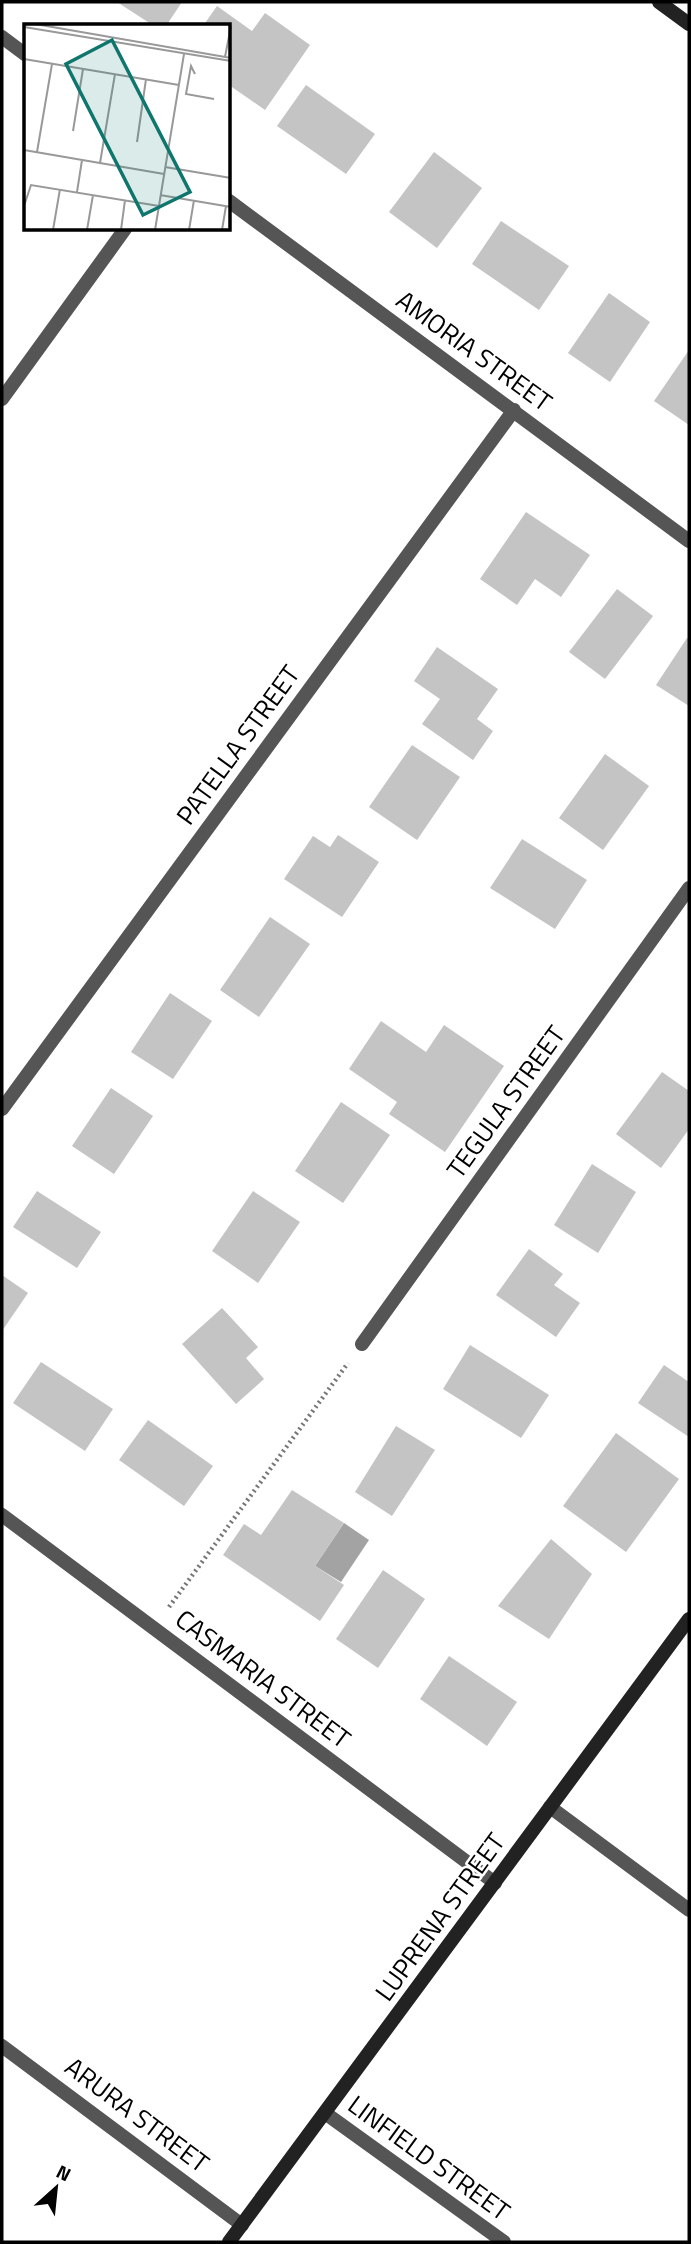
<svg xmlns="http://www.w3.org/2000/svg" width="691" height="2244" viewBox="0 0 691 2244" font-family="'Titillium Web',sans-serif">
	<rect width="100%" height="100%" fill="#fff"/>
	<path fill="#a3a3a3" d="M344,1523L369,1540L341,1582L315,1566Z"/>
	<g fill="#c4c4c4">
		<path d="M117,2H182L166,26H154Z"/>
		<path d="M217,6L252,31L265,13L310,45L265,110L229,85V26H203Z"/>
		<path d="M306,85L375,134L346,174L277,126Z"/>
		<path d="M434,152L482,188L437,248L389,212Z"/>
		<path d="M501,221L569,266L539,310L472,264Z"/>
		<path d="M609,293L650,322L610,382L568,353Z"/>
		<path d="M689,350V425L654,401Z"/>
		<path d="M526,512L590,555L561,597L535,579L517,605L480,579Z"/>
		<path d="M617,589L653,616L605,679L569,652Z"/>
		<path d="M687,638L689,639V706L656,685Z"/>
		<path d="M437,647L498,689L477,719L493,731L473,760L422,724L440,699L414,681Z"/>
		<path d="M412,745L460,777L417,840L369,807Z"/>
		<path d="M605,754L649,786L603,850L559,818Z"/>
		<path d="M338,835L379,862L342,917L284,879L313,836L330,847Z"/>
		<path d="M522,839L587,880L555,929L490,888Z"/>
		<path d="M270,917L310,944L259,1017L220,990Z"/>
		<path d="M170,993L212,1021L173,1079L131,1052Z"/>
		<path d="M381,1021L426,1052L444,1025L504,1066L445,1152L389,1114L397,1102L349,1069Z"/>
		<path d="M662,1072L689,1091V1129L661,1168L616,1134Z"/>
		<path d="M111,1088L153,1116L114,1174L72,1146Z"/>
		<path d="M341,1102L390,1135L343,1203L295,1171Z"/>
		<path d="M592,1164L636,1192L598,1253L554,1225Z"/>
		<path d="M37,1191L101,1232L77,1268L13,1227Z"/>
		<path d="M253,1191L300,1222L258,1283L212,1251Z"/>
		<path d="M529,1249L563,1274L554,1285L580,1303L556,1337L496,1295Z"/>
		<path d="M2,1275L28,1293L2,1331Z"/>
		<path d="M222,1308L258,1347L246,1358L264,1379L236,1404L182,1344Z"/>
		<path d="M470,1345L549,1395L521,1438L443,1389Z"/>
		<path d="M41,1362L113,1409L85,1451L13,1403Z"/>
		<path d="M664,1365L689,1382V1437L638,1403Z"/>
		<path d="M148,1420L213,1466L184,1506L119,1460Z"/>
		<path d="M396,1426L435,1450L392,1516L355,1492Z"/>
		<path d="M616,1433L679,1479L626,1552L563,1506Z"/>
		<path d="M292,1490L344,1523L315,1566L344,1585L320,1621L223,1555L244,1524L261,1535Z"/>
		<path d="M551,1539L592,1574L549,1639L498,1606Z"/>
		<path d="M383,1570L425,1599L378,1668L336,1639Z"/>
		<path d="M449,1656L517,1702L487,1746L420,1699Z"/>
	</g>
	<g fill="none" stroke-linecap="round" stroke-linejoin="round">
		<path stroke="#777" stroke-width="4.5" stroke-dasharray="2 3.5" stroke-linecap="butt" d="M169,1607L348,1363"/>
		<g stroke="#555" stroke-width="14">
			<path d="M2,37L26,55"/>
			<path d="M229,201L689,541"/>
			<path d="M2,399L125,229"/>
			<path d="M2,1109L514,410"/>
			<path d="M362,1344L689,888"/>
			<path d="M2,1515L495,1883"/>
			<path d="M550,1807L689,1910"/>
			<path d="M2,2046L242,2225"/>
			<path d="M325,2113L504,2242"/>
		</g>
		<g stroke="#222" stroke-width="14">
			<path d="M659,2L689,24"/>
			<path d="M229,2242L689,1619"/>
		</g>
	</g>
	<g text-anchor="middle" stroke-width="5" stroke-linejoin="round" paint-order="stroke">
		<g font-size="26" fill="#000" stroke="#fff">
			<text transform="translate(474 351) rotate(36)" y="9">AMORIA STREET</text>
			<text transform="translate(238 745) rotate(-54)" y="9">PATELLA STREET</text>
			<text transform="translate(506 1102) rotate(-54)" y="9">TEGULA STREET</text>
			<text transform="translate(263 1679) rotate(37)" y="9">CASMARIA STREET</text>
			<text transform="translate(440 1917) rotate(-54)" y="9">LUPRENA STREET</text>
			<text transform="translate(137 2115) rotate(37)" y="9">ARURA STREET</text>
			<text transform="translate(429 2158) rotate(36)" y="9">LINFIELD STREET</text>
		</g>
	</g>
	<g transform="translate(24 24)">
		<rect width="206" height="206" fill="#fff"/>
		<path fill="none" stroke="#999" stroke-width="2" d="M11,0L207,34M0,3L207,37M201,33L207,2M0,35L155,61M171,50L167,42L162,70L190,75M49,107L59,45M113,118L122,55M0,126L140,150M13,128L28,40M76,139L91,50M141,143L207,154M53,168L58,136M136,171L207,183M0,182L7,161L135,182M29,206L36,165M63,206L69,171M97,206L101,176M131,206L160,30M165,206L170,176M198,206L202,182"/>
		<path fill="#0f766e" fill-opacity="0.15" stroke="#0f766e" stroke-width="3.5" d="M88,16L166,168L119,191L42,40Z"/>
		<rect width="206" height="206" fill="none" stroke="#000" stroke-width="3.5"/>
	</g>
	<rect width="691" height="2244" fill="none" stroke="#000000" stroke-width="7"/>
	<g transform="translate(56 2188) rotate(27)" stroke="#ffffff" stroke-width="5" paint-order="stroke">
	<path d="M0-5L12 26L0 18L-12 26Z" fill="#000000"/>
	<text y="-10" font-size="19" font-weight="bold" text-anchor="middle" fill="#000000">N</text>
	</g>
</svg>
